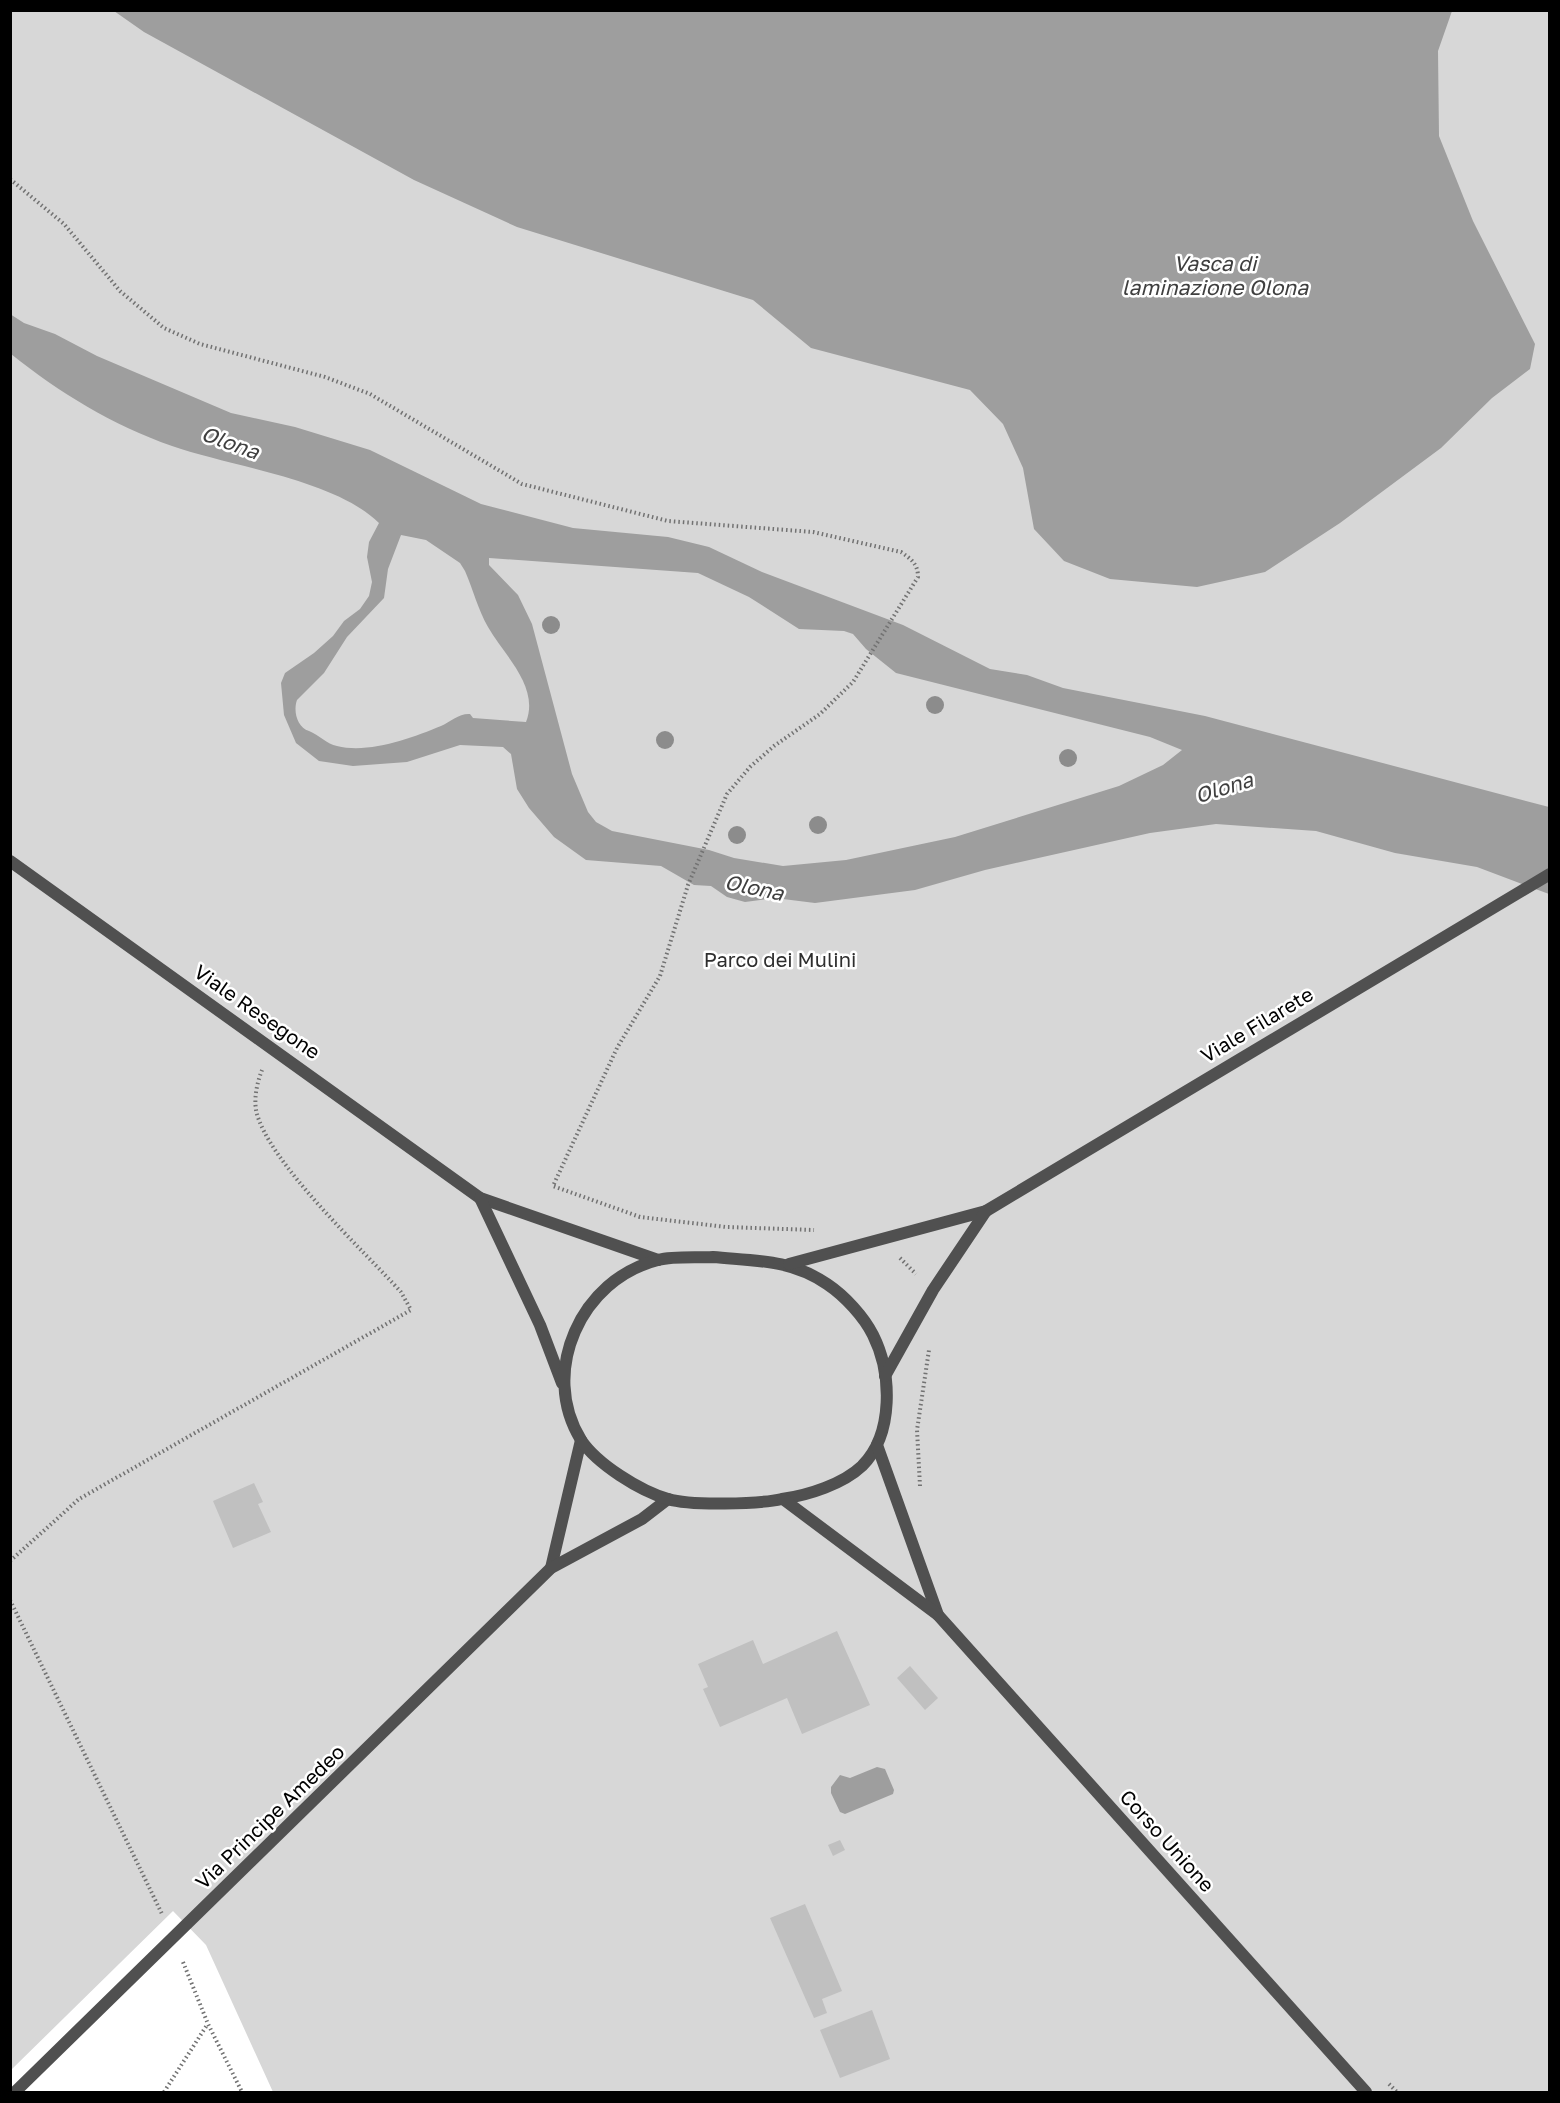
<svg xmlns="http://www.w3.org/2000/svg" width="1560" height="2103" viewBox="0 0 1560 2103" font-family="'Golos Text',sans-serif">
	<rect width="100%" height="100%" fill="#fff"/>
	<path fill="#d7d7d7" d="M11,11H1549V2092H273L206,1945L173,1911L11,2070Z"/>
	<g fill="#9e9e9e" fill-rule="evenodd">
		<path d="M114,11H1452L1438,51L1439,136L1473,221L1535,344L1530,369L1492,398L1441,448L1340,523L1265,572L1197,587L1110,579L1064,561L1034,529L1023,468L1003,424L970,390L811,348L753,300L517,227L414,180L144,32Z"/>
		<path d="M10,314L24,323L55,334L97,356L231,413L295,427L370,450L481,504L573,528L668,537L709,547L762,572L903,625L990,669L1027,675L1063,688L1205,716L1549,807V894L1477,867L1395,853L1316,831L1216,824L1150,833L985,870L915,890L815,903L775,898L745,902L727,897L711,886L694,885L661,866L586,860L554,837L529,808L517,789L511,754L503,747L460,745L407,762L353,766L319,761L296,743L284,715L281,683L285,673L314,653L333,636L344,621L360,609L369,596L372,582L367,557L369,542L379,523C334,479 232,467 172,446C112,425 60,393 11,354ZM401,535L426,540L460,563L465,571C473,589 478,610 488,627C504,655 540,687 526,722L473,718L470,714C460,713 450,722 441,726C412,738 369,754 337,746C327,744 319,735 309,731C297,727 293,711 297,700L324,673L347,637L384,598L388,569ZM489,558L698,573L749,597L799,629L844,631L853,634L866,649L896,673L1150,737L1182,750L1163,765L1119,786L955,837L846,860L783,866L734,858L709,850L612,831L596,822L588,812L572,774L532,624L518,595L489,565Z"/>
		<path d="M877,1767L885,1769L894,1790L893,1794L845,1814L840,1812L831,1793V1787L840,1775L850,1778Z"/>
	</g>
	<g fill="#c0c0c0">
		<path d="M254,1483L263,1502L258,1504L271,1532L233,1548L213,1501Z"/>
		<path d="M837,1631L870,1705L802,1734L787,1698L720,1727L703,1689L708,1687L698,1664L753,1640L763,1664Z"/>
		<path d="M910,1666L938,1698L925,1710L897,1678Z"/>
		<path d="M840,1840L845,1850L833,1856L828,1845Z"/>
		<path d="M805,1904L842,1991L822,1999L827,2013L814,2018L770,1918Z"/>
		<path d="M872,2010L890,2059L840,2078L820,2030Z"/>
	</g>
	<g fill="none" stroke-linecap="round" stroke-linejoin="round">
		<g stroke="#727272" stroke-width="4" stroke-dasharray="1.5 3" stroke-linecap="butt">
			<path d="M10,179L64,224L120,291L164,328L200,344L325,377L370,394L522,484L668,521L813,532L901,552C911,559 918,564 918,577L853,682L820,714L774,746L750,767L727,794L688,885L660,976L617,1048L553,1186L640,1217L726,1227L814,1230"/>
			<path d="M900,1258L916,1274"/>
			<path d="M920,1486L917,1430L929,1350"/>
			<path d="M10,1561L79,1499L411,1310L401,1292C364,1251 266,1160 256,1110C254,1097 257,1083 262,1070"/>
			<path d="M10,1600L162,1914"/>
			<path d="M183,1962L208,2024L242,2092"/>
			<path d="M1389,2084L1397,2092"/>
			<path d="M164,2092L207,2025"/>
		</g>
		<g stroke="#505050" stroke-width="12">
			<path d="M551,1568L581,1440"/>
			<path d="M15,2092L551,1568L642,1519L668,1499"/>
		</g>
		<g stroke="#505050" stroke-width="12">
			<path d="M10,861L480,1198L658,1260"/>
			<path d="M480,1198L540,1325L562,1383"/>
			<path d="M713,1257C755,1261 790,1259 827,1284C845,1296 864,1317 873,1335C892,1373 894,1434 862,1466C843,1484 809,1495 782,1499C759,1504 690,1506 668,1499C640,1491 597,1464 581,1440C539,1372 581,1279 658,1260C674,1256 695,1258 713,1257Z"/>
			<path d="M789,1264L986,1211L1550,874"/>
			<path d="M885,1376L933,1290L986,1211"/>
			<path d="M877,1445L938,1615"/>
			<path d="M783,1499L938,1615L1366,2092"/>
		</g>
	</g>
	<g fill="#8c8c8c">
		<circle cx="551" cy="625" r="9"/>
		<circle cx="935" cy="705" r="9"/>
		<circle cx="665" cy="740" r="9"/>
		<circle cx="1068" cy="758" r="9"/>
		<circle cx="818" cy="825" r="9"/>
		<circle cx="737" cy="835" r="9"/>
	</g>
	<g text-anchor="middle" stroke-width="5" stroke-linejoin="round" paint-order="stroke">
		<g font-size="20" fill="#2e2e2e" stroke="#fff">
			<text x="780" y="967">Parco dei Mulini</text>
		</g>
		<g font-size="20" fill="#000" stroke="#fff">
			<text transform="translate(257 1012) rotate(35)" y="7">Viale Resegone</text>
			<text transform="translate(1257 1025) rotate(-31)" y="7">Viale Filarete</text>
			<text transform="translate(270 1817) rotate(-44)" y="7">Via Principe Amedeo</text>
			<text transform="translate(1167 1841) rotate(48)" y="7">Corso Unione</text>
		</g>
		<g font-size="21" font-style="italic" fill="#3f3f3f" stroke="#fff">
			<text x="1215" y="271">Vasca di<tspan x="1215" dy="24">laminazione Olona</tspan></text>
			<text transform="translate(230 443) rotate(20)" y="7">Olona</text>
			<text transform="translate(1224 788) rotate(-17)" y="7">Olona</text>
			<text transform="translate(754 888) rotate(12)" y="7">Olona</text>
		</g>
	</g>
	<rect width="1560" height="2103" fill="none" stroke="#000000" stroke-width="24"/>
</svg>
